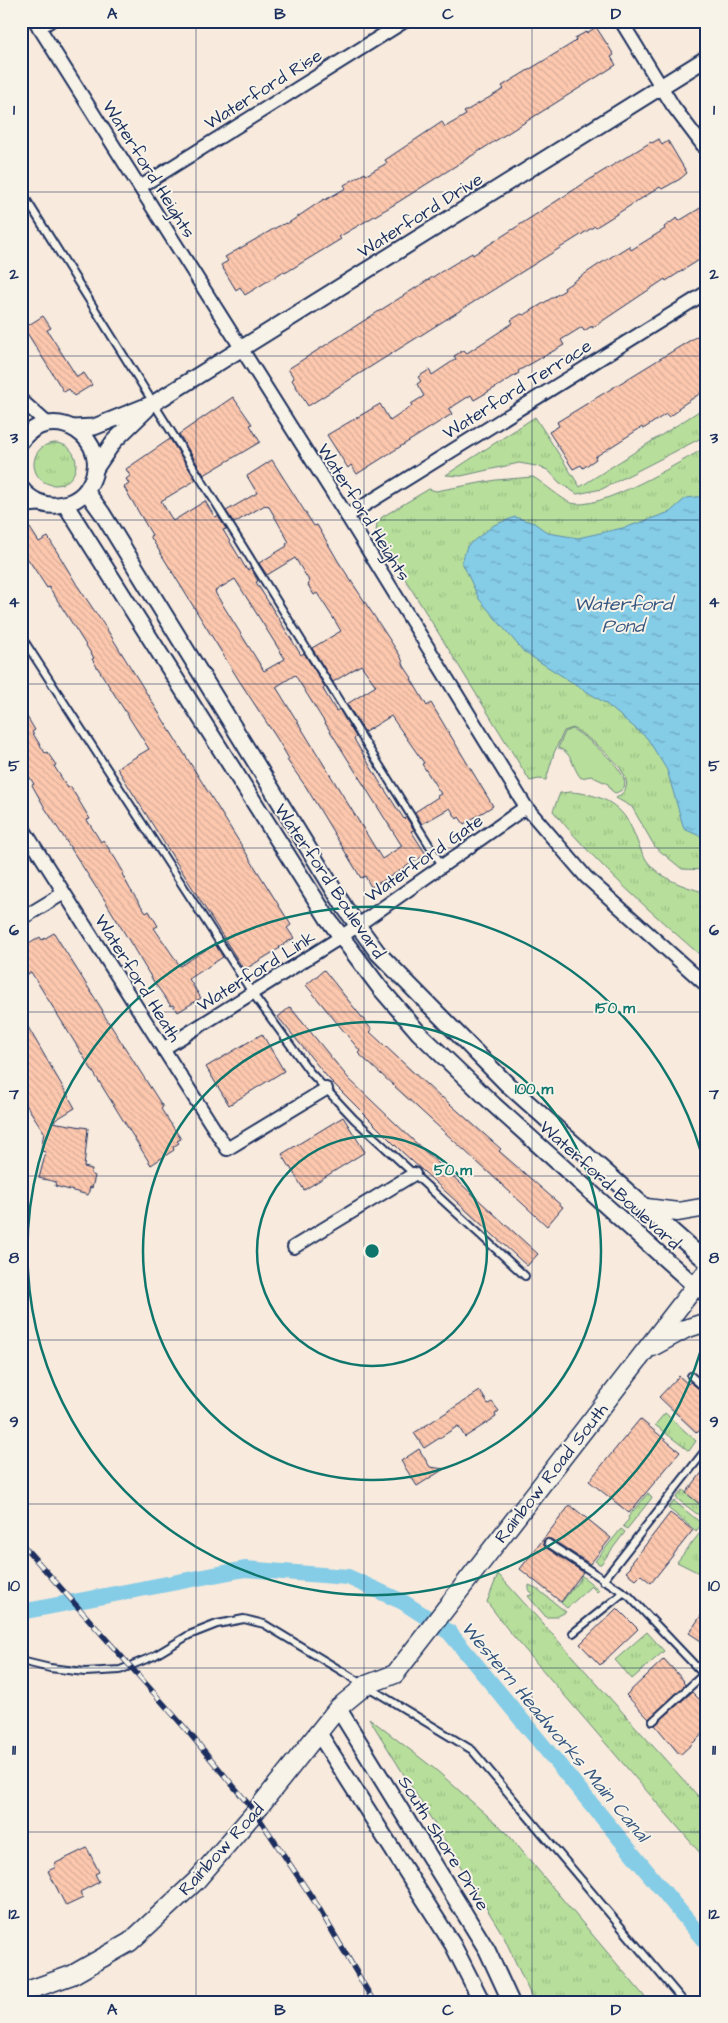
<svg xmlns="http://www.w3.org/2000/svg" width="728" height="2023" viewBox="0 0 728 2023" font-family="'Architects Daughter',sans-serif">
	<defs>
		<pattern id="grass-tufts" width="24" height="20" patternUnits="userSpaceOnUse" patternTransform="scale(1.25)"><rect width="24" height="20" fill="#b7de9a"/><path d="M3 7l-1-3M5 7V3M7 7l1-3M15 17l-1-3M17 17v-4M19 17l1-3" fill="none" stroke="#9dbf87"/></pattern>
		<pattern id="water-ripples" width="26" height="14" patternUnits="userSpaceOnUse" patternTransform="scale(1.25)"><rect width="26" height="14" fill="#85cce7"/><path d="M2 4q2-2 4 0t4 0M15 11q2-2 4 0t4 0" fill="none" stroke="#6ca6be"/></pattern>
		<pattern id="building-back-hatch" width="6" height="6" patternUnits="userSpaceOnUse" patternTransform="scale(1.25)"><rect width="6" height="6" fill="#fdc8ae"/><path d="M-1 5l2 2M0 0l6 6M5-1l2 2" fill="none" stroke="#d8ac98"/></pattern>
	</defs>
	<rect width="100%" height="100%" fill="#f8eadc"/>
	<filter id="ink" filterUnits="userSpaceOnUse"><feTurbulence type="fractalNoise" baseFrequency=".02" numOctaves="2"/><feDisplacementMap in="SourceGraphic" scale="10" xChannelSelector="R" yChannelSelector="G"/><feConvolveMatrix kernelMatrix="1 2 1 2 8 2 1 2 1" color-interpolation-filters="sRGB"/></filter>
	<g filter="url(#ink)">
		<g fill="url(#grass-tufts)" stroke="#69867c">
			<path d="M707,406V435L602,489L577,494L559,482L548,470L536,466L519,463L461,476L446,475L535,417L580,487Z"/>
			<circle cx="55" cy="464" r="21"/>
			<path d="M707,447V870L682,869L655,847L632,807L616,798C619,796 623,793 625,790C636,770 586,736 573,728L564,731L554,753L546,780L539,779L530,781L376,532L377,523L382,517L429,489L436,491L496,480L533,477C542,482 564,501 571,503C599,512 679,462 707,447Z"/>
			<path d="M571,792C595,794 616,800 629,823C636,835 639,850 647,861C660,879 683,886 703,892L707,897V961C653,914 598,866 553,811L560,793Z"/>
			<path d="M665,1413L696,1441L689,1451L655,1425Z"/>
			<path d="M683,1490L707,1509V1518L705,1520L676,1498Z"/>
			<path d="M648,1493L652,1497L651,1499L627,1529L623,1526L629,1519L628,1517Z"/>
			<path d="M674,1501L702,1524L696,1531L668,1508Z"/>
			<path d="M707,1524V1581L699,1573L677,1562Z"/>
			<path d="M621,1529L625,1532L601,1564H599L595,1561Z"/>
			<path d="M498,1574L707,1806V1861L509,1631L487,1602Z"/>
			<path d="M581,1575L599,1590L597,1592L591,1586L567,1608L561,1603L580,1579Z"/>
			<path d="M529,1585L536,1588L566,1612L556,1617H546L528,1596L531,1595L532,1593L529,1590Z"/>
			<path d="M647,1632L664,1651L632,1679L615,1660Z"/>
			<path d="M369,1718L436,1770L506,1832L649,2002H534L503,1935Z"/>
		</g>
		<path fill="#b7de9a" stroke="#69867c" d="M572,729C584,735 649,784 615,793L611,790L608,784L591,776L581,778C572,768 573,752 558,748L565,732Z"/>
		<path fill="url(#water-ripples)" stroke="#5b8db0" d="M707,496V835L700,836L684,829L667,770L647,738L605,703L524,652L479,599L462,562L467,546L494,525L515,517L534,523L548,533L578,538L627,527L670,512L686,498Z"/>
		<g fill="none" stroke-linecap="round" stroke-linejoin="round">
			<path stroke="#85cce7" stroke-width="16" d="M21,1612L245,1569L348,1577L403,1602L449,1632L707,1944"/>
		</g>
		<g fill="url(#building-back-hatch)" stroke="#1b2f5e" fill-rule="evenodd">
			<path d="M596,27L614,55L611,57L616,65L395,204L339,237L341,239L285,273L284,271L245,295L240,287L236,290L221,265L228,261L225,257L277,227L286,223L287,224L324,199L325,200L346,188L344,185L365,173L366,175L387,163L385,160L442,122L445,127L466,115L464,112L504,89L502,86L573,43L576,40L575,38L586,32L587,33Z"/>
			<path d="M659,139L662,145L668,141L687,173L680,179L662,189L660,187L596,227L595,226L308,406L292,380L294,378L288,369L439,273L472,253L473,255L600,173L651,142L652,143Z"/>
			<path d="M707,204V255L666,281L665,279L592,328V326L584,331L582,327L561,340L564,345L518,371L519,373L500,385L474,400L471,395L449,409L452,414L357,474L351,465L348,468L327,435L380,404L390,421L412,406L411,404L424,396L417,384L421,381L418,377L429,370L432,375L456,359L454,356L464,350L467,353L513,323L511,320L521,314L524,315L565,290L564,288L598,265L629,246L631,250L665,229L664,227L677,218L679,221Z"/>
			<path d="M43,316L51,328L47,330L77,377L84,373L92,385L74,396L69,389L64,392L24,328Z"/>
			<path d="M707,330V389L678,408L679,410L669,417L666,414L643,429L642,427L595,457L596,459L583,468L581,465L573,469L549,432L559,426L557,422Z"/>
			<path d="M233,397L252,424L250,425L260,442L204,475L179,434Z"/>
			<path d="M170,439L196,480L161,501L173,521L205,501L214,516L215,517L218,516L226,529L223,530L247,570L251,568L258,581L256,582L298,650L301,655L304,653L325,687L323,689L336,711L339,709L356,737L354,739L379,781L404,819L406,817L414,830L411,831L426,854L388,878L371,887L365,876L361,878L306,787L287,760L289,759L278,740L240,682L150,536L152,535L124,487L129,484L126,479L130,476L126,469ZM235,579L285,659L264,671L216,594L215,591ZM295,675L402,846L382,859L276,687Z"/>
			<path d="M272,460L314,526L317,525L323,535L338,561L401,657L404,666L412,678L411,679L427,706L431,703L493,806L464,824L459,817L457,819L450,808L422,824L415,812L438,797L437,796L441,794L422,764L424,763L391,716L365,732L347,704L376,686L361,665L333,682L312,648L341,631L332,616L317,593L314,595L308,585L309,584L308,579L295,558L267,575L259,563L287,546L286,544L289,542L268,505L266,506L265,505L234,523L226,511L257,493L247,476Z"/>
			<path d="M30,528L39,542L48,537L77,585L106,628L291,925L287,928L294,938L279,947L280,948L244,970L117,768L149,749L92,659L94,658L49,587L47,588L26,556L21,558V534Z"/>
			<path d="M21,707L35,730L32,732L45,753L47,752L56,765L54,766L68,788L70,786L90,819L87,820L101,842L103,840L115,858L124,873L122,874L130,889L146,913L149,911L158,926L154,928L180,966L215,944L223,957L189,979L201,998L178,1012L173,1005L171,1006L154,982L98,889H97L45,808L32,785L34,784L21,764Z"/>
			<path d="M54,933L103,1011L102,1012L163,1107L161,1109L181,1139L177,1141L179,1143L173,1147L174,1150L151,1165L31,972L21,978V949L40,937L42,940Z"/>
			<path d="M324,970L372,1030L370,1032L441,1098L442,1097L501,1149L499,1151L563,1207L547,1226L358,1053L360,1051L306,985Z"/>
			<path d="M290,1007L349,1079L415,1142L538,1254L527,1266L400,1150L328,1078L278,1017Z"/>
			<path d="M21,1015L75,1108L52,1122L88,1128L84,1167L92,1169L91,1174L95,1176L92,1188L90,1187L88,1195L55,1186L56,1182L39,1178L46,1152L41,1151L44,1132L21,1097Z"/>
			<path d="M262,1034L284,1071L229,1105L206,1067Z"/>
			<path d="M343,1117L365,1152L304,1190L282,1154Z"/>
			<path d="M679,1376L688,1384L690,1382L707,1395V1422L697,1433L659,1397Z"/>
			<path d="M480,1391L488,1404L492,1402L499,1411L495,1414L496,1417L465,1437L458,1426L424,1448L414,1433Z"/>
			<path d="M640,1419L680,1452L629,1513L589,1481Z"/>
			<path d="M419,1449L430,1467L444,1469L417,1486L401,1461Z"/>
			<path d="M707,1466V1510L686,1493Z"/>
			<path d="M570,1505L611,1538L590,1564L551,1539L544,1540L543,1543L545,1547L583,1572L561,1602L520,1569Z"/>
			<path d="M670,1513L693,1530L651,1583L641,1575L636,1580L626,1572L631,1567L630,1565Z"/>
			<path d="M707,1607V1645L689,1633Z"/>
			<path d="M617,1608L638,1629L600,1665L580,1644Z"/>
			<path d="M664,1659L684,1681L683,1682L685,1685L649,1719L626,1695Z"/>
			<path d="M692,1692L707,1707V1730L680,1755L655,1725Z"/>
			<path d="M87,1848L99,1872L95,1874L99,1882L80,1892L83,1898L66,1906L48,1871L56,1867L54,1864Z"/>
		</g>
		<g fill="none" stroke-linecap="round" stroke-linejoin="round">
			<g stroke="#1b2f5e" stroke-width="10">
				<g id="service">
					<path d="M21,191L443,867"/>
					<path d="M21,636L253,994L310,1072L354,1119L525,1276"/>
					<path d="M691,1376L707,1390"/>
					<path d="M548,1543L629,1596L707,1678"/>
					<path d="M603,1581L707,1448"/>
					<path d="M573,1633L623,1593"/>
					<path d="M21,1661L50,1668L85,1672L120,1670L154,1656L189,1635L217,1624L244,1619L264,1624L472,1750L684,2002"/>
					<path d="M653,1721L707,1671"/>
				</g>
			</g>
			<g stroke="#1b2f5e" stroke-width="16">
				<g id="minor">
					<path d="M35,21L347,516L526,807L586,877L707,986"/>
					<path d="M621,21L673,106L707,151"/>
					<path d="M39,28L50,21"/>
					<path d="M140,187L405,21"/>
					<path d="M21,400L48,424"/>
					<path d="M21,506L45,504"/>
					<path d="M347,516L707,292"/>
					<path d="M21,825L227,1149L326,1089"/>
					<path d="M21,919L64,893"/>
					<path d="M163,1049L341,937L526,807"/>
					<path d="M294,1247L414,1174"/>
					<path d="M695,1286L707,1297"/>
				</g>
			</g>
			<g stroke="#1b2f5e" stroke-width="19">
				<g id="tertiary">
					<path d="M73,428L94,427L154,403L707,58"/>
					<path d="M21,441C52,399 116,440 89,486C82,498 70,504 57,505C44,507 29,499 21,488"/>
					<path d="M95,469L114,441L147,409"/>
					<path d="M86,491L102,513L345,908L378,953L507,1084L707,1262"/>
					<path d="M65,504L328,919L380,988L419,1033L494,1105L695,1286"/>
					<path d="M338,1708L487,1950L511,2002"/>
					<path d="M318,1732L453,1945L482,2002"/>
				</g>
			</g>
			<g stroke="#1b2f5e" stroke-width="21">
				<g id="secondary">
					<path d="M646,1208L678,1212L707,1207"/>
					<path d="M652,1347L685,1329L707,1322"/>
					<path d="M21,1993L72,1975L130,1942L196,1881L255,1812L338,1708L366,1685L395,1674L707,1271"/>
				</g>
			</g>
			<use href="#service" stroke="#f7f3e8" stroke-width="6"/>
			<use href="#minor" stroke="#f7f3e8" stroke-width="12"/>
			<use href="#tertiary" stroke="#f7f3e8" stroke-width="15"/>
			<use href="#secondary" stroke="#f7f3e8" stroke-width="18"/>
			<g stroke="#1b2f5e" stroke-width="5.5">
				<path id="rail" d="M21,1543L185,1728L255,1812L317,1905L374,2002"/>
			</g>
			<use href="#rail" stroke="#f7f3e8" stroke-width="4" stroke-dasharray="11" stroke-linecap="butt"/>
		</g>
	</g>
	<path fill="none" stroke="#1b2f5e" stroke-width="1" stroke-opacity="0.55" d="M196,21V2002M364,21V2002M532,21V2002M21,192H707M21,356H707M21,520H707M21,684H707M21,848H707M21,1012H707M21,1176H707M21,1340H707M21,1504H707M21,1668H707M21,1832H707"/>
	<g fill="none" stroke="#0f766e" stroke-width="2.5">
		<circle cx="372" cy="1251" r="115"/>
		<circle cx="372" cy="1251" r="229"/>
		<path d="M706 1331A344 344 0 1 1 706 1171"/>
	</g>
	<g text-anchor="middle" stroke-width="4" stroke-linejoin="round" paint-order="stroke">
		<g font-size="18" fill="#1b2f5e" stroke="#f7f3e8">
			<text transform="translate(263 89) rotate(-32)" y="6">Waterford Rise</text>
			<text transform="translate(149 169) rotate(58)" y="6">Waterford Heights</text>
			<text transform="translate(420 215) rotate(-32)" y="6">Waterford Drive</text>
			<text transform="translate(517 389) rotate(-32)" y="6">Waterford Terrace</text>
			<text transform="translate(364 512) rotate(58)" y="6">Waterford Heights</text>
			<text transform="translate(424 858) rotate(-35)" y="6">Waterford Gate</text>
			<text transform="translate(330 881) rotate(56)" y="6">Waterford Boulevard</text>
			<text transform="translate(256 971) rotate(-32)" y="6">Waterford Link</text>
			<text transform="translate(138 978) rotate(58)" y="6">Waterford Heath</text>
			<text transform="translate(610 1185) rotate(42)" y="6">Waterford Boulevard</text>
			<text transform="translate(551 1473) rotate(-52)" y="6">Rainbow Road South</text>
			<text transform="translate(444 1843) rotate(58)" y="6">South Shore Drive</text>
			<text transform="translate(221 1849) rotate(-48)" y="6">Rainbow Road</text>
		</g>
		<g font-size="19" font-style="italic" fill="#365680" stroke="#f7f3e8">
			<text x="623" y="610">Waterford<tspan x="623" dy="22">Pond</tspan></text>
			<text transform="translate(556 1731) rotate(50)" y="7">Western Headworks Main Canal</text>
		</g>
	</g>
	<circle cx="372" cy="1251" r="8" fill="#0f766e" stroke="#f7f3e8" stroke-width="2.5"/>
	<g font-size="15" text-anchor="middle" font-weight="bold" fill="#0f766e" stroke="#f7f3e8" stroke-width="4" stroke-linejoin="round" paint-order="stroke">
		<text x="615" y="1013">150 m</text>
		<text x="534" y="1094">100 m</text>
		<text x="453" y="1175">50 m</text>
	</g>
	<rect width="728" height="2023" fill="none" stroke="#f7f3e8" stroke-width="55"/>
	<rect x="28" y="28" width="672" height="1968" fill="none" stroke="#1b2f5e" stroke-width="2"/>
	<g font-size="16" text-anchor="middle" font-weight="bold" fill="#1b2f5e">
		<text x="112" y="19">A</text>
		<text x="280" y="19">B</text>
		<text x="448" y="19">C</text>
		<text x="616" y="19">D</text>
		<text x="14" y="115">1</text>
		<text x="714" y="115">1</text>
		<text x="14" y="279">2</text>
		<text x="714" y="279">2</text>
		<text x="14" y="443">3</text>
		<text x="714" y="443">3</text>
		<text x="14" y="607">4</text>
		<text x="714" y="607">4</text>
		<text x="14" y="771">5</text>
		<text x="714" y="771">5</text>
		<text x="14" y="935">6</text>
		<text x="714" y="935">6</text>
		<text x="14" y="1099">7</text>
		<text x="714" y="1099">7</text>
		<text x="14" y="1263">8</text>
		<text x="714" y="1263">8</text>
		<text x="14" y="1427">9</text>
		<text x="714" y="1427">9</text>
		<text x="14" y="1591">10</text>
		<text x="714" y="1591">10</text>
		<text x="14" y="1755">11</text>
		<text x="714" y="1755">11</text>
		<text x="14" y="1919">12</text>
		<text x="714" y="1919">12</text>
		<text x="112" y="2015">A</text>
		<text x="280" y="2015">B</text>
		<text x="448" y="2015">C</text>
		<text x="616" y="2015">D</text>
	</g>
</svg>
